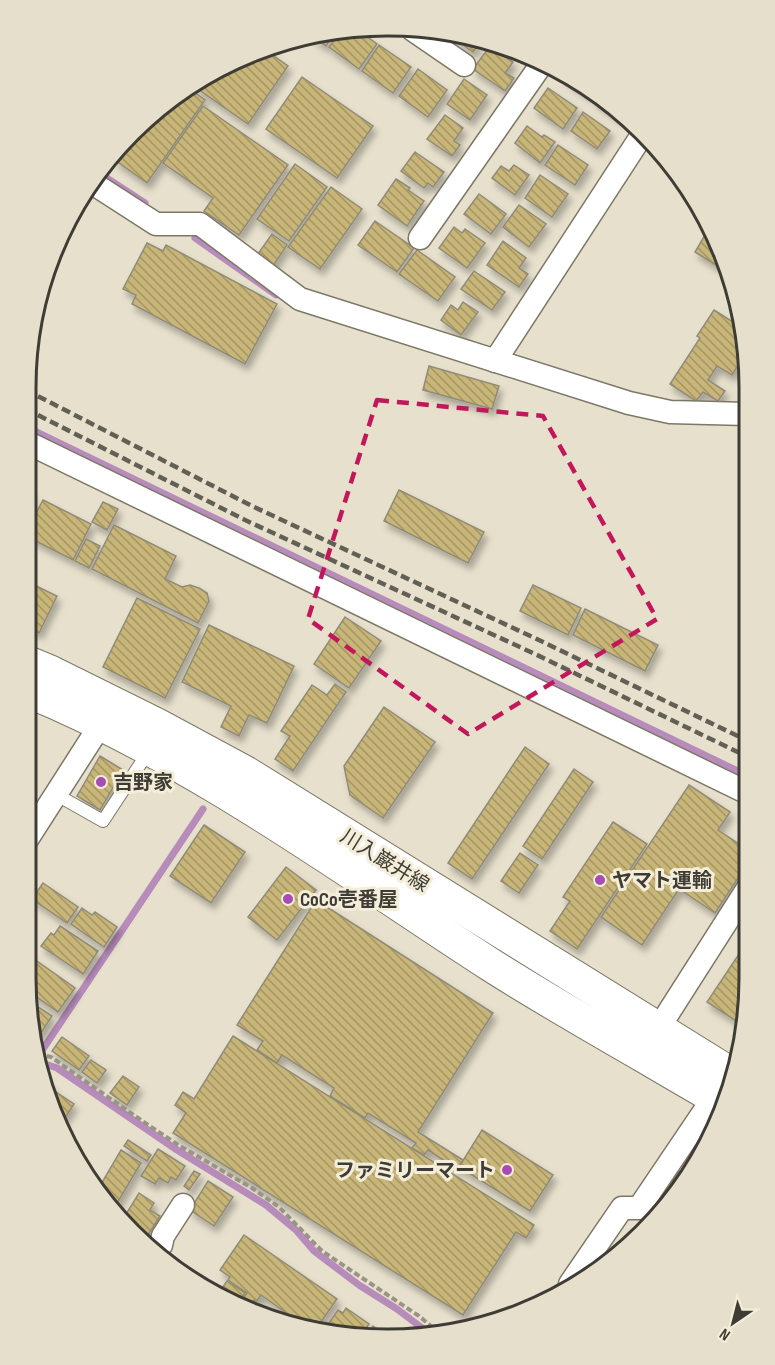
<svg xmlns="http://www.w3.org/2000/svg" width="775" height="1365" viewBox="0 0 775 1365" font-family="'Sofia Sans Condensed','Noto Sans JP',sans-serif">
	<defs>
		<pattern id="building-back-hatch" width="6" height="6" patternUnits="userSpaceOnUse" patternTransform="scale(1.5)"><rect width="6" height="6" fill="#c8b678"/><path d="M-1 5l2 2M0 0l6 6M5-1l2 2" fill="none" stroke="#a49563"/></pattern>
		<filter id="shadow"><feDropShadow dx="3.5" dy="6" stdDeviation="3" flood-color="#0004"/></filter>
	</defs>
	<rect width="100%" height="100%" fill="#e6e0cc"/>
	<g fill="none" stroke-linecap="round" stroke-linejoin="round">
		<g stroke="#b78cbb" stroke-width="7">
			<path d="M102,175L145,203"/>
			<path d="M195,238L276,295"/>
			<path d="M26,427L748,776"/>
			<path d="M43,1049L203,809"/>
			<path d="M40,1064L42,1063L57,1068L177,1150L266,1205L296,1230L314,1251L359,1285L397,1309L430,1334"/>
		</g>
	</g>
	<g fill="url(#building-back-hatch)" stroke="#908b79" stroke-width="1.5" filter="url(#shadow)">
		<path d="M445,32L479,44L473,52Z"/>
		<path d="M362,33L377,44L359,69L329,47L338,35Z"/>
		<path d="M333,35L326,46L312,37Z"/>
		<path d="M379,45L411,67L393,93L362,71Z"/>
		<path d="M489,47L493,49L513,62L505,73L514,78L505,91L473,69Z"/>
		<path d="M267,51L288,66L248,124L195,87Z"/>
		<path d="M418,69L447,90L428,117L399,96Z"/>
		<path d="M565,73L569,74L592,92L589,96L562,77Z"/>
		<path d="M302,77L373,126L337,178L266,129Z"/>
		<path d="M464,79L487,95L470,120L447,104Z"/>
		<path d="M548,88L577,108L563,129L534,108Z"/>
		<path d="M190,89L205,100L147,183L115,160L167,100Z"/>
		<path d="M596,95L623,116L621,120L593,100Z"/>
		<path d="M203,106L288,165L239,235L204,211L213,198L163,163Z"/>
		<path d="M583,112L610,131L597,149L571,131Z"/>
		<path d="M445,115L463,128L454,141L460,145L452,156L427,139Z"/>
		<path d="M527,126L542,137L544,135L555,142L540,163L515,143Z"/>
		<path d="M558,145L588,165L575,185L545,165Z"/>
		<path d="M415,152L444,172L433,187L428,183L424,188L401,171Z"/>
		<path d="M295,164L327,187L289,241L257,219Z"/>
		<path d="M514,165L529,175L515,195L492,178L501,166L509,171Z"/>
		<path d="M540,175L568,194L552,217L525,198Z"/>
		<path d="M396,179L410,188L408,190L424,201L407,226L378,205Z"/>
		<path d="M331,187L362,209L320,269L288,247Z"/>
		<path d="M479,194L506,214L491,234L464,214Z"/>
		<path d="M519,205L546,224L529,247L503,227Z"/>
		<path d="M375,221L414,248L397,272L358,245Z"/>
		<path d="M454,227L462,233L465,229L485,243L467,268L439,248Z"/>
		<path d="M709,228L729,269L727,272L695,252Z"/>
		<path d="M272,234L287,245L271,269L255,258Z"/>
		<path d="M503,241L526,258L519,268L528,274L519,287L487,265Z"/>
		<path d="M147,243L163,251L166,245L277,304L245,364L132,304L136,295L123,289Z"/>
		<path d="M417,250L455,277L438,301L399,274Z"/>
		<path d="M474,271L505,292L492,310L461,289Z"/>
		<path d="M463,302L478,312L461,335L441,320L451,305L458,310Z"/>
		<path d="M714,310L744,329L746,341V353L732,375L717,366L708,380L725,391L718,401L703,392L696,401L670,384L700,338L697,336Z"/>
		<path d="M429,366L499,386L492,409L423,390Z"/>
		<path d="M399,490L484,532L468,563L384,521Z"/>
		<path d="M26,492L33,495L26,509Z"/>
		<path d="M43,500L91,524L73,560L26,536V532Z"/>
		<path d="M103,502L118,509L107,530L92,522Z"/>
		<path d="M114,525L176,556L165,579L182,587L190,585L199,588L207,593L209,601L198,623L92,569Z"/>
		<path d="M86,539L100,546L89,568L75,561Z"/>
		<path d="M26,581L57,596L39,633L26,627Z"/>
		<path d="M533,585L581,608L568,635L520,611Z"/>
		<path d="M137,598L200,629L165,698L103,667Z"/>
		<path d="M585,609L658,645L645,671L573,635Z"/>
		<path d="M345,617L381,641L349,688L314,664Z"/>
		<path d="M209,625L294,666L267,723L249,715L239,736L221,727L231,706L182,682Z"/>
		<path d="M335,684L346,692L293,771L275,759L290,736L281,731L312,685L327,695Z"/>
		<path d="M384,707L435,742L383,818L350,795L344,766Z"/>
		<path d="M525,747L549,764L472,879L448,863Z"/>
		<path d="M100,756L123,770L100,810L77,796Z"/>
		<path d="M574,769L593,782L542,859L523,846Z"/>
		<path d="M689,785L730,812L718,830L748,850V863L715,913L679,889L642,945L601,917Z"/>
		<path d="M613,822L647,844L577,949L550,931L570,901L563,897Z"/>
		<path d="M204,825L245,852L211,903L170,876Z"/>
		<path d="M520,853L538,865L519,893L501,881Z"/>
		<path d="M286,867L316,890L277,940L248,917Z"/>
		<path d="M43,883L78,907L67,923L32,899Z"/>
		<path d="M316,900L493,1013L418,1132L463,1160L457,1169L428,1150L424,1155L412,1148L416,1143L368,1113L365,1118L330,1096L334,1088L282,1055L277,1063L257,1050L263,1041L237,1025Z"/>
		<path d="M82,908L92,915L95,912L117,927L104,947L71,924Z"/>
		<path d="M60,926L98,951L83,974L41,946L51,933L54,935Z"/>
		<path d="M749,939V1001L744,1026L707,1002Z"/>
		<path d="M27,954L75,988L58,1012L28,991L26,978V957Z"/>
		<path d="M29,1001L52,1016L39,1036L35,1033Z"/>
		<path d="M233,1036L534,1225L526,1238L516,1232L463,1315L173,1133L186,1113L175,1105L183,1092L194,1099Z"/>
		<path d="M62,1037L89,1056L79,1070L52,1051Z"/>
		<path d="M91,1060L106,1070L97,1083L82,1072Z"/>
		<path d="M123,1076L139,1087L127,1105L110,1093Z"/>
		<path d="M42,1078L52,1085L50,1088L74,1104L61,1124L45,1094Z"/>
		<path d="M482,1130L553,1175L530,1211L459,1167Z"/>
		<path d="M128,1140L151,1155L147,1161L124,1146Z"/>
		<path d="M700,1141L702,1156L696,1165H691L688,1142Z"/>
		<path d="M158,1149L185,1166L176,1180L171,1177L168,1183L159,1178L155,1184L141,1176Z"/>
		<path d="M121,1150L141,1163L113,1210L100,1198L97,1191Z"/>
		<path d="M693,1168L659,1210L654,1207L678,1172Z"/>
		<path d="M194,1171L200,1174L189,1190L184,1186Z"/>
		<path d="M208,1181L233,1197L214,1226L190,1210Z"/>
		<path d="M139,1193L154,1203L150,1210L160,1216L148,1235L123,1219Z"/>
		<path d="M244,1235L337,1299L316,1329H309L261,1295L256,1302L254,1300L252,1302L247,1299L246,1301L243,1299L247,1293L228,1280L230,1277L220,1270Z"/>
		<path d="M227,1281L245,1293L240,1300L222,1288Z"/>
		<path d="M346,1308L369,1324L362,1334L324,1330L338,1310L343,1313Z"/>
		<path d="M373,1326L389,1337L367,1334Z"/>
	</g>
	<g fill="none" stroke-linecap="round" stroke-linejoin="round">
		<g stroke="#7d7866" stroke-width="14">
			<path id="lane" d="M57,795L103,821L141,763L148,748"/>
		</g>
		<g stroke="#7d7866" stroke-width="25">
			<g id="street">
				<path d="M413,30L464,65"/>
				<path d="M94,184L156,224H200L300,299L629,403L670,412L747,414"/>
				<path d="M420,238L541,65"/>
				<path d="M495,361L644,132"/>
				<path d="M26,442L748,793"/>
				<path d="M26,841L101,724"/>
				<path d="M658,1029L748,888"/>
				<path d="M157,1251L161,1245L163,1236L183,1205"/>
				<path d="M570,1284L622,1208H639L714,1097"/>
			</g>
		</g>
		<g stroke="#7d7866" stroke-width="35">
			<g id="secondary">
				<path d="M26,662L50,672L157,725L246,773L734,1076"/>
				<path d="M26,690C194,759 340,867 491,965C543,998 597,1029 651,1060C676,1075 701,1089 726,1104"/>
			</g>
		</g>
		<path stroke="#999586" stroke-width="4" stroke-dasharray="6 3" stroke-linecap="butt" d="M38,1054L51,1057L148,1125L180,1146L252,1188L279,1207L322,1251L419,1316L438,1332"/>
		<use href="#lane" stroke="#fff" stroke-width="12"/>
		<use href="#street" stroke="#fff" stroke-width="22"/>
		<use href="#secondary" stroke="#fff" stroke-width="33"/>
		<g stroke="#625f55" stroke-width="4.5" stroke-dasharray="9 4.5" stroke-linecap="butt">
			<path d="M26,390L252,506L541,641L748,741"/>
			<path d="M26,409L245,520L535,654L748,757"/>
		</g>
	</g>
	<path fill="none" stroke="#c2185b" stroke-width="4.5" stroke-dasharray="12 8" stroke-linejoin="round" d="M377,400L543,416L657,619L468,734L308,619Z"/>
	<g fill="#a94bb4" stroke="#f3edd9" stroke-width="2">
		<circle cx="101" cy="782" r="6"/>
		<circle cx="600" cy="880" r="6"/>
		<circle cx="288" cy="899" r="6"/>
		<circle cx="507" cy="1170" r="6"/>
	</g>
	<g text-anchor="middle" stroke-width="6" stroke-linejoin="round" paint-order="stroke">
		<g font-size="20" font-weight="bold" fill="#3e3c34" stroke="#f3edd9" text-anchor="start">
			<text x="113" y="789">吉野家</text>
			<text x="612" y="887">ヤマト運輸</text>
			<text x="300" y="906">CoCo壱番屋</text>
			<text x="495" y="1177" text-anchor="end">ファミリーマート</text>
		</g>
		<g font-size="20" fill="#3e3c34" stroke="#f3edd9">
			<text transform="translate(385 860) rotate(32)" y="7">川入巌井線</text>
		</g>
	</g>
	<path d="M0 0H775V1365H0ZM387 36H388A351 351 0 0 1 739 387V978A351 351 0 0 1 388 1329H387A351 351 0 0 1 36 978V387A351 351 0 0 1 387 36Z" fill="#e5dfcc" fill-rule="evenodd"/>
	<path fill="none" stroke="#3e3c34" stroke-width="3" d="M387 36H388A351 351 0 0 1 739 387V978A351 351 0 0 1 388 1329H387A351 351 0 0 1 36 978V387A351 351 0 0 1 387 36Z"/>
	<g transform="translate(733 1323) rotate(215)" stroke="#f3edd9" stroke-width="4.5" paint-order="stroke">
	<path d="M0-4.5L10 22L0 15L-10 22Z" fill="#3e3c34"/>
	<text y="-9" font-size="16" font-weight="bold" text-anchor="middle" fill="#3e3c34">N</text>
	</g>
</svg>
